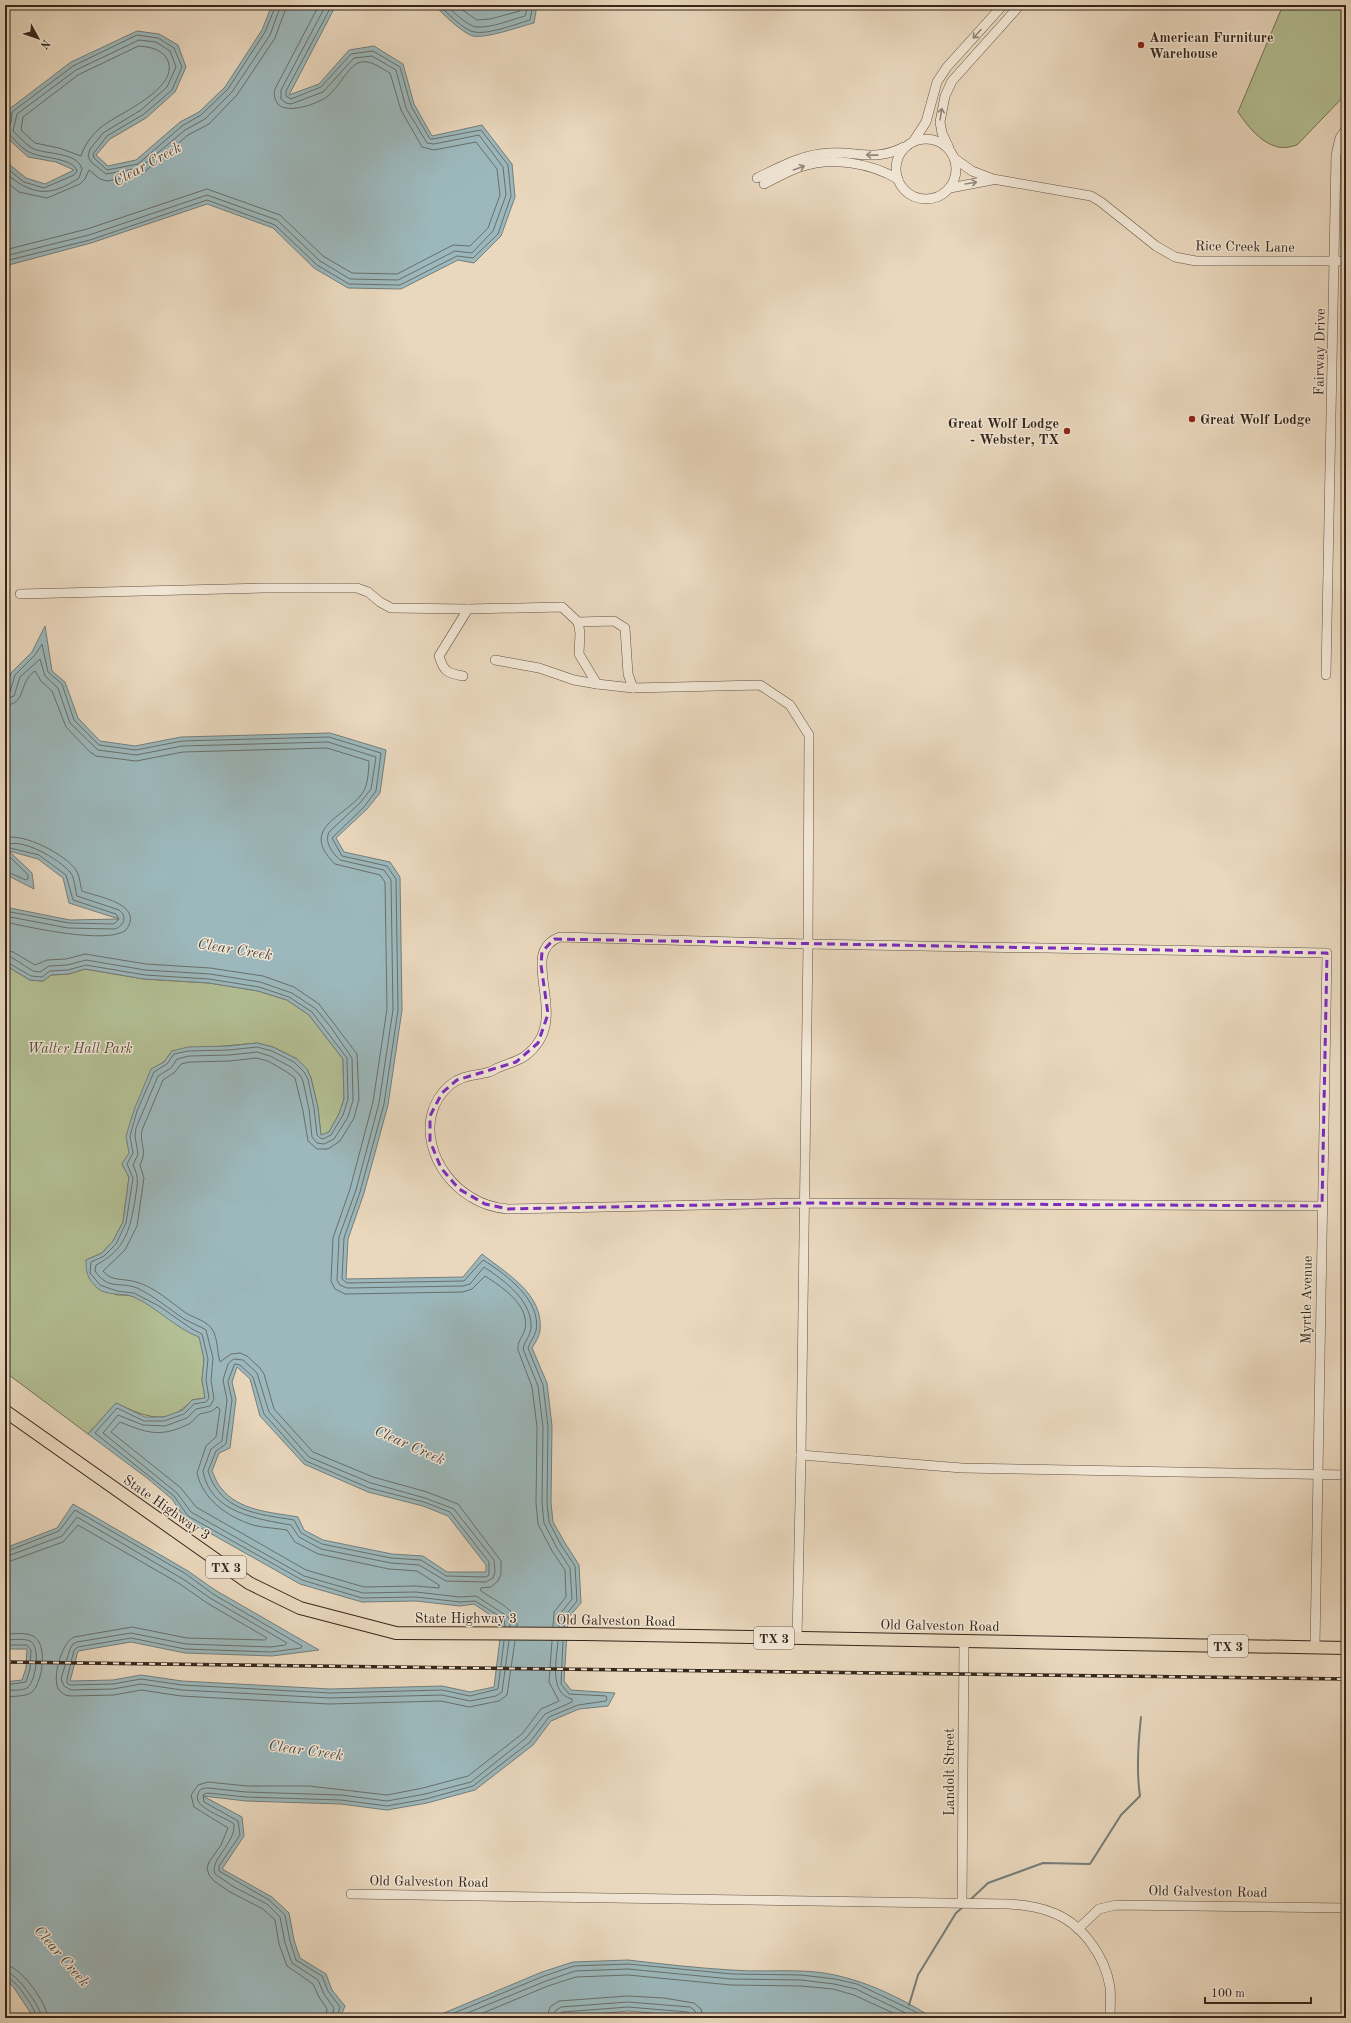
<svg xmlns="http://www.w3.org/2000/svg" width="1351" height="2023" viewBox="0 0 1351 2023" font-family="'Old Standard TT',serif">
	<rect width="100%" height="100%" fill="#ead8be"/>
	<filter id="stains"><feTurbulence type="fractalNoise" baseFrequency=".005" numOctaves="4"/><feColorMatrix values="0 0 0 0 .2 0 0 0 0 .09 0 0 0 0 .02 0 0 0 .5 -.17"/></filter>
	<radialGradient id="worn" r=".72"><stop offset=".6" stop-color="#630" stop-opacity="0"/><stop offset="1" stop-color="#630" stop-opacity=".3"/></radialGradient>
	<g fill="#b3bf94" stroke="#747257">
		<path d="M1283,5H1346V94L1297,145C1290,147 1282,149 1275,146C1260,142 1246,124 1238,112Z"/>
		<path d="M5,965L30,980L43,981L51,975L69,974L85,969L144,979L209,983L258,991L287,1000L309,1015L343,1059L344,1099L339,1114L329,1132L321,1136L318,1108L311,1078L307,1069L297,1059L273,1047L257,1043L172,1051L164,1062L151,1070L127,1143L130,1153L122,1164L129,1177L123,1222L113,1241L102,1253L86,1260L116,1295C121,1295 127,1295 132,1296C156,1302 175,1328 200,1337L204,1359L202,1380L205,1398L192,1400C167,1428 144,1416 116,1403L88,1434L5,1372Z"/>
	</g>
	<g fill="#9cb8bc" stroke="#737e7b" fill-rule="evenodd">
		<path d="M272,5H336L289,95L319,84L349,50L374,46L403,64L414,104L432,136L482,125L512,164L515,197L501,236L474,263L458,260L401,289L348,288L314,268L273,228L207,204L91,243L5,266V161L26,178L45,184L74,170L56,162L28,157L5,136L8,110L71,62L137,31L159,34L178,45L186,67L175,92L146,118L110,139L96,155L108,166L136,160L180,122L199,112L225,87L262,30Z"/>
		<path d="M434,5H537L534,23C521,26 486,39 473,36C462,33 442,13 434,5Z"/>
		<path d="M45,626L52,671L65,682L78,718L100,741L135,746L181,737L330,733L386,750L380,793L367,809L336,838L344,852L390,862L400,877L402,1010L388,1105L364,1193L348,1239L346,1279L463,1277L482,1254C507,1274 544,1294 540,1331C539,1337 535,1343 532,1348L547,1383L552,1426L551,1503L553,1522L565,1543L579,1565L581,1603L568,1618L564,1681L571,1690L615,1693L608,1706L579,1709L551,1721L533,1745L475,1790L427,1803L387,1810L341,1804L246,1801L203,1796L242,1817L244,1836L222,1869L272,1897L289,1913L294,1940L300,1958L326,1974L332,1990L345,2006L340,2018H34L14,1988L5,1978V1682L22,1680L26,1668L27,1649H5V1548L57,1528L73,1504L188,1571L215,1590L319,1650L272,1656L185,1653L131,1642L78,1651L70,1681L113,1680L141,1675L182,1681L330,1689L442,1686L470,1692L494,1687L502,1623L474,1604L460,1606L416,1601L362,1602L300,1584L185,1519L172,1499L147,1478L88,1434L116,1403L145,1417H164L183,1410L192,1400L205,1398L202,1380L204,1359L199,1337C175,1328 158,1308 134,1297C123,1292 106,1297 96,1287C87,1277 86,1273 86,1260L102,1253L113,1241L123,1222L129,1177L122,1164L129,1153L126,1136L134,1110L151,1069L164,1062L172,1051L188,1047L229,1046L257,1043L273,1047L297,1059L307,1069L311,1078L318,1108L321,1135L329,1132L339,1114L344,1099L343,1059L309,1015L287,1000L258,991L209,983L144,979L85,969L69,974L51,975L43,981L30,980L5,965V907L70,920L119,919L69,903L63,878L38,859L9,851L32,873L34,889L5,874V695L11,673L32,652ZM237,1367L250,1379L260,1416L304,1464L368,1492L423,1506L448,1516L486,1565V1572H447L423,1556L392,1554L323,1540L304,1530L298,1517C270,1512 239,1511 221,1488C217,1484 215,1477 212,1471L219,1453L230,1448L236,1399L232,1382Z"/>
		<path d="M628,1960C662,1964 697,1968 731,1970C754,1972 777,1970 801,1971C848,1972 893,1993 933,2018H712L628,2011L554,2018H432L542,1972L573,1962Z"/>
	</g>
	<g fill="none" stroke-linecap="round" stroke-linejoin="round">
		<g stroke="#696f6b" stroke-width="1">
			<path d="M439,5C447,13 464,30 474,32C488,35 516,24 530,20L533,5"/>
			<path d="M446,5C452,11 468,26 476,27C492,28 510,20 525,16L528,5"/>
			<path d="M455,5L477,20L490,19L520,11L522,5"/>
			<path d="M139,46C150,47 163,49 168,61C179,90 116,114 100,128C91,136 84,146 81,156L59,148L35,143L21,130L23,117L78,75Z"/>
			<path d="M5,126L11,123L12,112L73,66L137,35L158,38L174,48L182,67L172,90L144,114L107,136L93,154L94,158L107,170L138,164L182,126L201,115L228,89L265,32L276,5"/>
			<path d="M5,133L9,134C15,140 23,150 31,153C41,158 74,158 77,171L74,175L44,188L24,182L5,167"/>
			<path d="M5,173C32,195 49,198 79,178L82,169C77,151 44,155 32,148C25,144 19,136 13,131L17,114L76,70L139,40L156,42L170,51L176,67L167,87L141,110L103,133L90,149L88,156L91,162L106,174L140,168L185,130L205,119L232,92L270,35L281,5"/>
			<path d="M5,181L19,192L47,198L80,184L85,179L89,170L100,179L107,181L142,174L188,135L209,124L237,95L275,38L287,5"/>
			<path d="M5,250L87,229L207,189L280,215L323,256L352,273L397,274L453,245L470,246L488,228L500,195L497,169L476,142L434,150L422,147L401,110L390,73C380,68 368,57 356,64C347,70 338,87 329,95C321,103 287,115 278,104C274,99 273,93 276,87L319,5"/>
			<path d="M5,256L89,235L207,195L277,220L320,261L350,279L398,280L455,251L472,253L493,231L506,195L503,167L479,135L434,144L427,143L406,108L396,70L372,56L354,58L323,92L291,104L286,103L281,99V90L326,5"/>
			<path d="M5,261L90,240L207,200L275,225L317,265L349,284L400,285L457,256L473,258L498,234L511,196L508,165L481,130L433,139H430L411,106L400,67L373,51L351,54L321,87L291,99L286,96V91L332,5"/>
			<path d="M5,694L10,692L15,675L35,655L42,644L48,672L62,684L74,720L99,745L136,750L182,741L329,737L381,753L376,791L364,807L332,838L342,856L387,866L396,879L398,1010L384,1104L360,1192L344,1238L342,1279L347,1283L464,1281L483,1260C506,1274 542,1301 536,1331C534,1337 530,1342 528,1348L543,1385L548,1427L547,1503L549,1522L561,1545L575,1566L577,1601L565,1616L564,1627"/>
			<path d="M5,699L14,696L20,677L40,659L45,676L58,688L70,723L98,750L136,755L182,746L328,742L376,757L371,789L360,803L330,831C323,840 332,853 340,860L384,870L391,880L393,1010L379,1103L356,1190L339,1237L337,1280L340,1285L347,1288L463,1286L470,1284L484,1267C505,1281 533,1301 531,1329C530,1336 524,1342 523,1349L538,1386L543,1427L542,1503L544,1523L557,1548L570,1568L572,1599L560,1614L559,1627"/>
			<path d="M5,705C27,705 18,682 35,671L41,681L52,691L66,727L90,752L96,756L136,761L183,752L327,748L369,761C369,768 368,779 366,786C356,815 294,824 335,864L380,875L385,882L387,1009L373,1102L350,1189L333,1238L331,1281L335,1289L345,1294L463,1292L472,1289L485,1276C502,1287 530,1305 525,1329C523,1337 517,1341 518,1350L532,1387L537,1427L536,1503L538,1524L552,1551L565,1570L566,1597L554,1612L553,1627"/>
			<path d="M5,838C23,832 66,855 76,870C80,876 80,885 82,891C98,897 145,904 126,930C108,945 28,927 5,922"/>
			<path d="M5,846C19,835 60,860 70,872C75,878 75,889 77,896L119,910C127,916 125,925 115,929L68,928L5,916"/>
			<path d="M5,871L26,880L28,879V875L8,855L7,851L10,848L39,855L66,875L73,900L116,914L119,919L114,924L69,923L5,911"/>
			<path d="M5,950L13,952L35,965L47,960L66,959L85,954L146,964L210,968L263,976L294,987L319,1004L357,1054L359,1099L354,1118L340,1141L328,1149H317L308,1141L303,1111L295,1078L287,1072L268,1061L256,1058L230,1061L190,1062L181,1064L175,1072L163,1080L142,1130C139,1144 148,1150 140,1165L144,1178L137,1226L125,1250L103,1271C111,1282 124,1278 136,1282C155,1287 170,1302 186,1313C194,1318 207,1321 212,1329C218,1338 217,1352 220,1362L231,1354L240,1353L247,1356L260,1368L264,1374L274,1409L313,1452L373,1477L427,1492L458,1504L501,1561V1574L498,1581L491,1587L481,1588L480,1590C492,1600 518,1608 517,1627"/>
			<path d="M5,956L11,957L33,971L40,972L49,966L67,965L86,960L145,970L210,974L260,982L292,993L316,1009L330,1026L352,1058L353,1100L348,1117L334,1139L324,1144L317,1143L312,1137L309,1109L303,1081L300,1075L291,1067L270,1056L257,1052L230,1055L189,1056L177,1059L171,1068L158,1076L136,1128L135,1136L138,1154L133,1165C140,1179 137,1185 135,1200C130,1230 125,1250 96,1265L95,1271C109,1291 119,1281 137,1288C154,1296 168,1308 184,1319C191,1323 200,1326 206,1330L213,1358L211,1380L214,1399L210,1406L196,1409L187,1418L165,1426L143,1425L118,1415L103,1433L177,1493L191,1512L304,1576L363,1593L416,1592L460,1597L476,1596L507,1616L510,1620V1627"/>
			<path d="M5,961L31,976L42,977L50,971L68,970L86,965L145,975L209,979L259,987L289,997L312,1012L347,1058L348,1099L343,1115L331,1135L323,1139L320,1138L317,1135L314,1108L308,1079L304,1072L294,1062L272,1051L257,1047L229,1050L188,1051L174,1054L167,1064L154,1072L137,1111L130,1136L133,1153L127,1164L133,1178L126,1223L116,1244L104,1256L91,1262L90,1273L100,1285L117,1291L134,1293L159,1306L192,1329L202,1334L208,1359L206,1380L209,1398L206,1402L194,1404L184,1414L164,1421H144L117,1408L95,1433L174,1496L188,1516L302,1580L362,1598L416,1597L460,1602L475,1601L504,1619L505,1627"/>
			<path d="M234,1359L243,1360L257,1373L269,1412L309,1457L371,1483L425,1498L454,1509L494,1560L495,1572L493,1578L486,1582L446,1581L419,1565L391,1563L321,1549L299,1537L291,1525C258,1519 210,1513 203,1471L211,1449L222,1441L227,1400L223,1380L228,1364Z"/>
			<path d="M235,1364L240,1365L253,1377L264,1414L306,1461L369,1488L424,1502L450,1512L489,1562V1575L486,1577L446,1576L421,1560L391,1558L322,1544L301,1533L294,1520C259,1514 220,1512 208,1471L216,1451L226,1444L232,1400L228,1382Z"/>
			<path d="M217,1407L220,1409L216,1437L206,1446L197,1473C203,1500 228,1517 253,1525C264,1528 276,1528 287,1530L295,1542L318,1554L389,1569L417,1571L439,1585V1588L416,1586L364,1587L306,1570L196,1507L181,1488L111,1432L120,1422C147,1433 160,1438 189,1424C193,1422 196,1416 200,1414C207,1412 211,1413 217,1407Z"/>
			<path d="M5,1552L59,1531L75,1510L186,1574L213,1594L302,1646L301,1648L271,1652L185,1649L131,1638L78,1647L74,1650L67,1679V1683L70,1685L113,1684L141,1679L182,1685L330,1693L442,1690L470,1696L498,1689L504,1641"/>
			<path d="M5,1557L62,1536L77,1517L183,1579L210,1598L287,1643L285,1645L271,1647L186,1644L131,1633L77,1642L73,1644L70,1649L61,1679L64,1686L71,1690L113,1689L141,1684L182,1690L330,1698L442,1695L470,1701L496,1696L502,1692L509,1641"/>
			<path d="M5,1563L63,1542L78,1525L180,1584L207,1603L267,1638L265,1640L187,1638L132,1627L74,1637C62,1642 51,1679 59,1690L65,1695L71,1696L114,1695L141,1690L181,1696L329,1704L441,1701L469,1707L499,1701L507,1695L515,1641"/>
			<path d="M5,1634C13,1634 25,1632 33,1636C48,1643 43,1682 32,1692C25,1697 13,1696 5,1697"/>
			<path d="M5,1640C12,1640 24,1638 30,1641C41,1646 36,1682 27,1688C22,1691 11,1690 5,1690"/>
			<path d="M5,1645H27L31,1650L30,1669L26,1682L5,1685"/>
			<path d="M5,1965C20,1965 47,2003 48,2018"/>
			<path d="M5,1971C16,1972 41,2007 42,2018"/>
			<path d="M5,1976C14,1977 36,2009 37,2018"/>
			<path d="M326,2018L327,2009L319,1997L313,1984L287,1966L279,1944L275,1920L263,1909L230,1892L214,1881L209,1875L207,1868L209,1862L221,1845L228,1828L194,1807L191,1795L198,1785L208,1782L247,1786H309L387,1795L423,1788L468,1776L522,1734L541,1709L559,1701L549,1682L552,1641"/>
			<path d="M332,2018L334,2008L324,1994L318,1980L292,1963L285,1943L280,1917L267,1904L234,1887L215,1874C209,1860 236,1843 234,1824C226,1817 192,1808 198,1794C199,1789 203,1788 208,1788L246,1792L341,1795L387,1801L425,1794L471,1782L526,1738L545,1714L572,1702V1699C548,1693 557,1659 558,1641"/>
			<path d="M337,2018L340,2007L328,1991L322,1976L296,1960L290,1941L285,1915L269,1900L219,1871V1866L240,1835L238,1821L204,1802L203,1795L207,1793L246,1797L341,1800L387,1806L426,1799L473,1786L530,1742L549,1717L578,1705L606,1701L607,1698L606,1696L569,1694L561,1684L563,1641"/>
			<path d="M442,2018L544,1976L574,1966L628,1964L732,1974L801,1975L835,1979L857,1984L914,2011L925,2018"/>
			<path d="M455,2018L546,1981L575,1971L628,1969L731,1979L801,1980L834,1984L856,1989L916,2018"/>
			<path d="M471,2018L548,1986L576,1977L628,1975L731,1985L801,1986L833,1989L854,1995L904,2018"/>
			<path d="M547,2018L550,2007L559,2001L628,1996L664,1998L694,2003L701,2009L703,2018"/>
			<path d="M553,2018L555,2011L561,2007L628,2002L690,2007L695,2011L697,2018"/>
			<path d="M558,2018L559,2014L562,2012L628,2007L688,2012L691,2014L692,2018"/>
		</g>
		<g stroke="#737e7b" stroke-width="2">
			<path d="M969,1901L988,1883L1043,1863L1090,1864L1121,1815L1140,1796C1136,1770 1138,1744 1141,1717"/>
			<path d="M909,2005L918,1975L956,1913L963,1907"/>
		</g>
		<g stroke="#635243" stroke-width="10">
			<g id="minor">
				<circle cx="926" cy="169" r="30"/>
				<path d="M913,142L926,122L937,82L947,67L1003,5"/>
				<path d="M949,148L942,133L940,122L945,96L952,81L1020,5"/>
				<path d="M954,158L972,171L993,179L1091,196L1101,202L1156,246L1175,257L1196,261H1346"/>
				<path d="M757,178C780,167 803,154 829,153C858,151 875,162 904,147"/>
				<path d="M764,184C776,178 788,171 800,167C831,156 870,163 898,179"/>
				<path d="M950,188L992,180"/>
				<path d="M20,594L264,588H357L368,592L380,602L391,608L468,609"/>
				<path d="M578,622L614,621L625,628L628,674L633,688"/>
				<path d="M495,660L539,668L574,680L597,684L633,688L760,685L790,705L809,735L808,944L801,1455L797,1638"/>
				<path d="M1326,675L1336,155L1340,138L1346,129"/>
				<path d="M463,676C447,673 444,672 439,656L468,609L562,607L578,622L580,633L579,654L597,684"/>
				<path d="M801,1455L962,1468L1346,1475"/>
				<path d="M1315,1647C1317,1416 1325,1184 1327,953L808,944L560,937C520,951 562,1006 539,1041C528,1058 518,1060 500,1067C496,1068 493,1071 489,1072C475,1076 462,1075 450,1085C412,1118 433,1175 471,1197C482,1204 495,1208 508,1209L804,1203L1322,1206"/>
				<path d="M351,1894L1009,1904C1023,1905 1038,1907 1051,1912C1082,1923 1105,1956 1110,1987C1111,1997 1110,2008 1110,2018"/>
				<path d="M962,1903L964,1641"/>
				<path d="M1078,1929L1099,1909L1116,1905L1346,1908"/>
			</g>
		</g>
		<g stroke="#36261a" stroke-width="14">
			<path id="major" d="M5,1411L249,1583L300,1608L396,1633L584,1634L1346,1648"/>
		</g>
		<use href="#minor" stroke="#f1e6d5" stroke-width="9"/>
		<use href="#major" stroke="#ead8be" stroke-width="12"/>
		<g stroke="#36261a" stroke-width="3.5">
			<path id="rail" d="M5,1662L1346,1679"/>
		</g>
		<use href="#rail" stroke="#f1e6d5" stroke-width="2" stroke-dasharray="6" stroke-linecap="butt"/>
	</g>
	<defs><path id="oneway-shaft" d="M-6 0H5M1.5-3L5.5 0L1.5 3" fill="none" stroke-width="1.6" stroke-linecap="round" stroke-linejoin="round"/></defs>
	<g stroke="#948678">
		<use href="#oneway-shaft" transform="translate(977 34) rotate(132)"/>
		<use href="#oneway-shaft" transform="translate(941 114) rotate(-81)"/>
		<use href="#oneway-shaft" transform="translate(872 155) rotate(-179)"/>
		<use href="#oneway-shaft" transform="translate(799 168) rotate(-20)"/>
		<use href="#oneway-shaft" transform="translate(971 183) rotate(-9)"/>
	</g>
	<path fill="none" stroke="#7b2cbf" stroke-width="3" stroke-dasharray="8 5" stroke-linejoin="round" d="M554,939L1327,953L1322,1206L804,1203L508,1209L485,1204L459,1189L441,1168L430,1141V1116L442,1093L457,1080L516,1062L538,1043L548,1014L541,965L542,952Z"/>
	<g fill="#8f2418" stroke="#f1e6d5" stroke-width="1.5">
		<circle cx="1141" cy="45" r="4"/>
		<circle cx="1192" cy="419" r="4"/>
		<circle cx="1067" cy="431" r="4"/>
	</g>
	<g text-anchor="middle" stroke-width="3" stroke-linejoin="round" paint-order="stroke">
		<g fill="#f1e6d5" stroke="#6e6052" stroke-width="1">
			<rect x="206" y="1556" width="40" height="22" rx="3"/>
			<rect x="754" y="1627" width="40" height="22" rx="3"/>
			<rect x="1208" y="1635" width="40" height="22" rx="3"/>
		</g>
		<g font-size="13" font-weight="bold" fill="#36261a">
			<text x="226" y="1572">TX 3</text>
			<text x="774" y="1643">TX 3</text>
			<text x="1228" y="1651">TX 3</text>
		</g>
		<g font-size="14" font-weight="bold" fill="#36261a" stroke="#f1e6d5" text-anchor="start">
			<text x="1149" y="42">American Furniture<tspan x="1149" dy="16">Warehouse</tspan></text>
			<text x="1200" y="424">Great Wolf Lodge</text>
			<text x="1059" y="428" text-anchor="end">Great Wolf Lodge<tspan x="1059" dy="16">- Webster, TX</tspan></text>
		</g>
		<g font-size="14" fill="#36261a" stroke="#f1e6d5">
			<text transform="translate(1245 246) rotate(1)" y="5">Rice Creek Lane</text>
			<text transform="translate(1319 352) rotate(-89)" y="5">Fairway Drive</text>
			<text transform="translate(1306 1300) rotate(-89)" y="5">Myrtle Avenue</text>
			<text transform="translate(167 1507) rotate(35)" y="5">State Highway 3</text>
			<text x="466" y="1623">State Highway 3</text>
			<text transform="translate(616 1620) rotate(1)" y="5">Old Galveston Road</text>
			<text transform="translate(940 1625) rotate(1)" y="5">Old Galveston Road</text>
			<text transform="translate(949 1772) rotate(-90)" y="5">Landolt Street</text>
			<text transform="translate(429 1881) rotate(1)" y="5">Old Galveston Road</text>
			<text transform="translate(1208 1891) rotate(1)" y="5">Old Galveston Road</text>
		</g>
		<g font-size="14" font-style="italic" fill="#554c38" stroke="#f1e6d5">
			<text x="80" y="1053">Walter Hall Park</text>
		</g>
		<g font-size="15" font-style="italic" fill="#504a42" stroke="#f1e6d5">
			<text transform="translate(147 164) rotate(-29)" y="5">Clear Creek</text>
			<text transform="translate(235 949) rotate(9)" y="5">Clear Creek</text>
			<text transform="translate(410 1445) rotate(24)" y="5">Clear Creek</text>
			<text transform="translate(306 1750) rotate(8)" y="5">Clear Creek</text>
			<text transform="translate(62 1956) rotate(49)" y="5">Clear Creek</text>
		</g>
	</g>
	<rect width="1351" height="2023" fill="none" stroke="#ead8be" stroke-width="20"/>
	<rect x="6" y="6" width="1339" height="2011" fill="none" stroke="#36261a" stroke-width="2"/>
	<rect x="10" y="10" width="1331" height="2003" fill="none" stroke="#36261a"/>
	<g transform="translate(38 38) rotate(130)" stroke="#f1e6d5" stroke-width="3" paint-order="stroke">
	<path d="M0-3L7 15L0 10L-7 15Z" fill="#36261a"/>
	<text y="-6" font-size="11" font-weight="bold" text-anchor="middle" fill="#36261a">N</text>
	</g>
	<path d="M1205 1997v6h106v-6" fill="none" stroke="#36261a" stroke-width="2"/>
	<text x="1211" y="1997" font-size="12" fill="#36261a" stroke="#f1e6d5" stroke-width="3" paint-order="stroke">100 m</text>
	<rect width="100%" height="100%" filter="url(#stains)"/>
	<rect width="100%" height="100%" fill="url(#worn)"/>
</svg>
